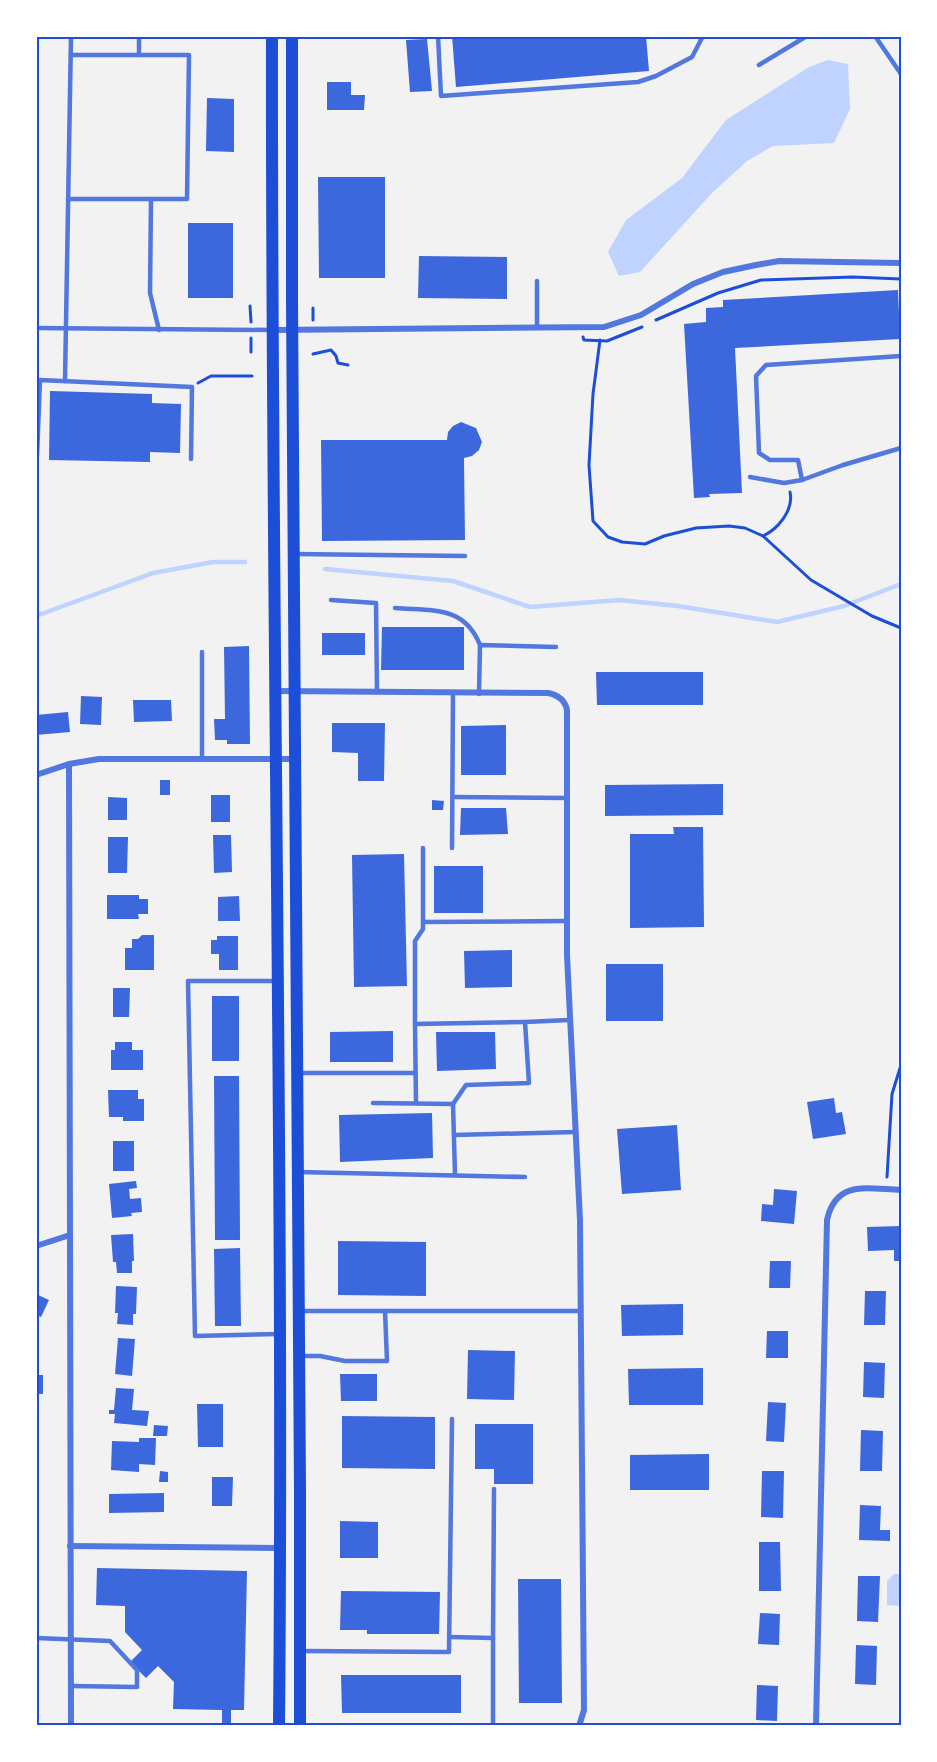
<svg xmlns="http://www.w3.org/2000/svg" width="937" height="1762" viewBox="0 0 937 1762" font-family="Cabin,sans-serif">
	<rect width="100%" height="100%" fill="#f2f2f2"/>
	<g fill="#bfd3fe">
		<path d="M828,60L848,64L850,109L834,143L773,146L747,161L712,193L640,272L619,276L608,252L626,220L682,178L726,120L809,67Z"/>
		<path d="M894,1574H898L901,1577V1606L887,1605V1581Z"/>
	</g>
	<g fill="none" stroke-linecap="round" stroke-linejoin="round">
		<g stroke="#bfd3fe" stroke-width="4.5">
			<path d="M325,569L453,581L530,607L619,600L678,606L777,622L844,606L901,584"/>
			<path d="M36,616L153,573L213,562H245"/>
		</g>
	</g>
	<g fill="#3d67dc">
		<path d="M452,36H646L649,71L456,87Z"/>
		<path d="M427,39L432,91L410,92L406,40Z"/>
		<path d="M327,82H351V95H365L364,110H327Z"/>
		<path d="M207,98L234,99V152L206,151Z"/>
		<path d="M318,177H385V278H319Z"/>
		<rect x="188" y="223" width="45" height="75"/>
		<path d="M419,256L507,257V299L418,298Z"/>
		<path d="M898,290L900,339L735,348L742,493L709,494L710,497L694,498L684,324L706,322V308L723,307V300Z"/>
		<path d="M50,391L152,394V403L181,404L180,453L150,452V462L49,460Z"/>
		<path d="M461,422L476,428L482,442L479,450L472,456L464,458L465,540L322,541L321,440H447L448,432L453,426Z"/>
		<path d="M382,627H464V670H381Z"/>
		<rect x="322" y="633" width="43" height="22"/>
		<path d="M249,646L250,744H227V740H215L214,719H225L224,647Z"/>
		<path d="M596,672H703V705H597Z"/>
		<path d="M81,696L102,697L101,725L80,724Z"/>
		<path d="M133,700H171L172,721L134,722Z"/>
		<path d="M68,712L70,732L36,735V715Z"/>
		<path d="M332,723H385L384,781H358V753L332,752Z"/>
		<path d="M506,725V775H461V726Z"/>
		<rect x="160" y="780" width="10" height="15"/>
		<path d="M723,784V815L605,816V785Z"/>
		<rect x="211" y="795" width="19" height="27"/>
		<path d="M108,797L127,798V820H108Z"/>
		<path d="M432,800L444,801L443,810H432Z"/>
		<path d="M461,808H506L508,834L460,835Z"/>
		<path d="M673,827H703L704,927L630,928V834H674Z"/>
		<path d="M213,835H231L232,872L214,873Z"/>
		<path d="M108,837H128L127,873H108Z"/>
		<path d="M404,854L407,986L354,987L352,855Z"/>
		<rect x="434" y="866" width="49" height="47"/>
		<path d="M107,895H139V899H148V914H138L139,919H107Z"/>
		<path d="M239,896L240,921H218V897Z"/>
		<path d="M142,935H154V970H125V948H132V939H138Z"/>
		<path d="M217,936H238V970H219V954H211V940H217Z"/>
		<path d="M512,950V987L465,988L464,951Z"/>
		<rect x="606" y="964" width="57" height="57"/>
		<path d="M113,988H130L129,1017H113Z"/>
		<rect x="212" y="996" width="27" height="65"/>
		<path d="M393,1031V1062H330V1032Z"/>
		<path d="M436,1032H495L496,1069L437,1071Z"/>
		<path d="M115,1042H132V1050H143V1070H111V1050H115Z"/>
		<path d="M214,1076H239L240,1240H215Z"/>
		<path d="M108,1090H138V1099H144V1121H123V1117H109Z"/>
		<path d="M834,1098L836,1113L842,1112L846,1134L813,1139L807,1102Z"/>
		<path d="M432,1113L433,1158L340,1162L339,1115Z"/>
		<path d="M677,1125L681,1190L622,1194L617,1129Z"/>
		<rect x="113" y="1141" width="21" height="30"/>
		<path d="M136,1181L137,1188L129,1189L130,1199L141,1198L142,1212L131,1213L132,1216L112,1218L109,1184Z"/>
		<path d="M774,1189L797,1191L794,1224L761,1221L762,1204L773,1205Z"/>
		<path d="M901,1226V1261H894V1250L868,1251L867,1227Z"/>
		<path d="M133,1234L134,1261H132V1273H117L116,1262H113L111,1235Z"/>
		<path d="M338,1241L426,1242V1296L338,1295Z"/>
		<path d="M240,1248L241,1326H215L214,1249Z"/>
		<path d="M770,1261H791L790,1288H769Z"/>
		<path d="M116,1286L137,1287L136,1314H133V1325L117,1324L118,1313H115Z"/>
		<path d="M865,1291H886L885,1325H864Z"/>
		<path d="M36,1294L49,1300L41,1317L36,1315Z"/>
		<path d="M683,1304V1335L622,1336L621,1305Z"/>
		<path d="M767,1331H788V1358H766Z"/>
		<path d="M118,1338L135,1339L132,1376L115,1374Z"/>
		<path d="M468,1350L515,1351L514,1400L467,1399Z"/>
		<path d="M864,1362L885,1363L884,1398L863,1397Z"/>
		<path d="M703,1368V1405H629L628,1369Z"/>
		<path d="M340,1374H377V1401H341Z"/>
		<rect x="36" y="1375" width="7" height="19"/>
		<path d="M116,1388L134,1389L132,1410L149,1411L147,1426L114,1423L115,1414H109V1410H114Z"/>
		<path d="M768,1402L786,1403L784,1442L766,1441Z"/>
		<path d="M197,1404H223V1447H198Z"/>
		<path d="M342,1416L435,1417V1469L342,1468Z"/>
		<path d="M475,1424H533V1484H494V1469H475Z"/>
		<path d="M154,1425L168,1426L167,1436H153Z"/>
		<path d="M861,1430L883,1431L882,1471H860Z"/>
		<path d="M139,1438H156L155,1465L139,1464V1472L111,1470L112,1441L139,1442Z"/>
		<path d="M709,1454V1490H630V1455Z"/>
		<path d="M160,1471L168,1472V1482H159Z"/>
		<path d="M762,1471H784L783,1518L761,1517Z"/>
		<path d="M212,1477H233L232,1506H212Z"/>
		<path d="M164,1493V1512L109,1513V1494Z"/>
		<path d="M860,1505L881,1506L880,1530H890V1541L859,1540Z"/>
		<path d="M340,1521L378,1522V1558H340Z"/>
		<path d="M759,1542H780L781,1591H759Z"/>
		<path d="M97,1568L247,1571L244,1710H231V1726H222V1710L173,1709L174,1682L158,1666L146,1678L130,1662L142,1650L125,1632V1606L96,1605Z"/>
		<path d="M858,1576H880L878,1622L857,1621Z"/>
		<path d="M518,1579H561L562,1703H519Z"/>
		<path d="M341,1591L440,1592L439,1634H367V1630H340Z"/>
		<path d="M760,1613L780,1614L779,1645L758,1644Z"/>
		<path d="M856,1645L877,1646L876,1685L855,1684Z"/>
		<path d="M341,1675H461V1713H342Z"/>
		<path d="M757,1685L778,1686L777,1721L756,1720Z"/>
	</g>
	<g fill="none" stroke-linecap="round" stroke-linejoin="round">
		<g stroke="#1d4ed8" stroke-width="3">
			<path d="M250,306L251,322"/>
			<path d="M313,308V320"/>
			<path d="M656,320L718,293L761,280L853,277L901,279"/>
			<path d="M583,337L584,340L607,341L642,327"/>
			<path d="M251,338V352"/>
			<path d="M600,340L593,394L589,465L593,521L608,537L622,542L645,544L664,536L696,528L729,526L745,528L763,536L811,580L872,616L901,628"/>
			<path d="M313,354L331,350L336,356L338,363L348,365"/>
			<path d="M198,383L211,376H252"/>
			<path d="M763,536C778,529 794,510 790,492"/>
			<path d="M887,1177L892,1094L901,1065"/>
		</g>
		<g stroke="#5277de" stroke-width="4.5">
			<path d="M139,36V55"/>
			<path d="M438,36L441,96L638,82L656,76L692,57L703,36"/>
			<path d="M875,36L901,74"/>
			<path d="M759,65L807,36"/>
			<path d="M68,199H187L189,55H71"/>
			<path d="M151,199L150,293L159,330"/>
			<path d="M36,328L270,330"/>
			<path d="M537,328V281"/>
			<path d="M901,356L766,365L756,376L759,453L770,460H798L802,480L843,465L901,448"/>
			<path d="M65,381L71,36"/>
			<path d="M37,456L40,380L192,387L191,459"/>
			<path d="M750,477L784,483L802,480"/>
			<path d="M294,554L465,556"/>
			<path d="M331,600L376,603L377,692"/>
			<path d="M395,608C432,611 464,605 480,645"/>
			<path d="M202,652V759"/>
			<path d="M479,694L480,645L556,647"/>
			<path d="M453,797L567,798"/>
			<path d="M452,848L453,693"/>
			<path d="M423,922L566,921"/>
			<path d="M276,981H188L195,1336L279,1334"/>
			<path d="M415,1024V941L423,929V848"/>
			<path d="M298,1073H415"/>
			<path d="M373,1103L453,1104L455,1175"/>
			<path d="M416,1103L415,1024L525,1022"/>
			<path d="M453,1104L466,1085L529,1083L525,1022L569,1020"/>
			<path d="M454,1135L576,1132"/>
			<path d="M298,1172L525,1177"/>
			<path d="M299,1311H581"/>
			<path d="M300,1356H320L345,1361H387L385,1311"/>
			<path d="M450,1637L493,1638V1726"/>
			<path d="M36,1638L110,1641L137,1670V1687L71,1686"/>
			<path d="M493,1638L494,1489"/>
			<path d="M301,1651L449,1652L452,1419"/>
		</g>
		<g stroke="#5277de" stroke-width="6">
			<path d="M272,330L604,327L641,315L693,284L723,272L756,265L779,261L901,263"/>
			<path d="M274,691L548,693C558,695 565,700 567,710V955L580,1220L584,1710L579,1726"/>
			<path d="M69,764L71,1726"/>
			<path d="M36,775L69,764L99,759H295"/>
			<path d="M36,1246L70,1235"/>
			<path d="M70,1546L279,1548"/>
			<path d="M816,1726L827,1220C836,1179 868,1189 901,1190"/>
		</g>
		<g stroke="#1d4ed8" stroke-width="12">
			<path d="M272,36C271,599 284,1163 279,1726"/>
			<path d="M292,36V300L300,1490V1726"/>
		</g>
	</g>
	<rect width="937" height="1762" fill="none" stroke="#ffffff" stroke-width="75"/>
	<rect x="38" y="38" width="862" height="1686" fill="none" stroke="#1d4ed8" stroke-width="2"/>
</svg>
